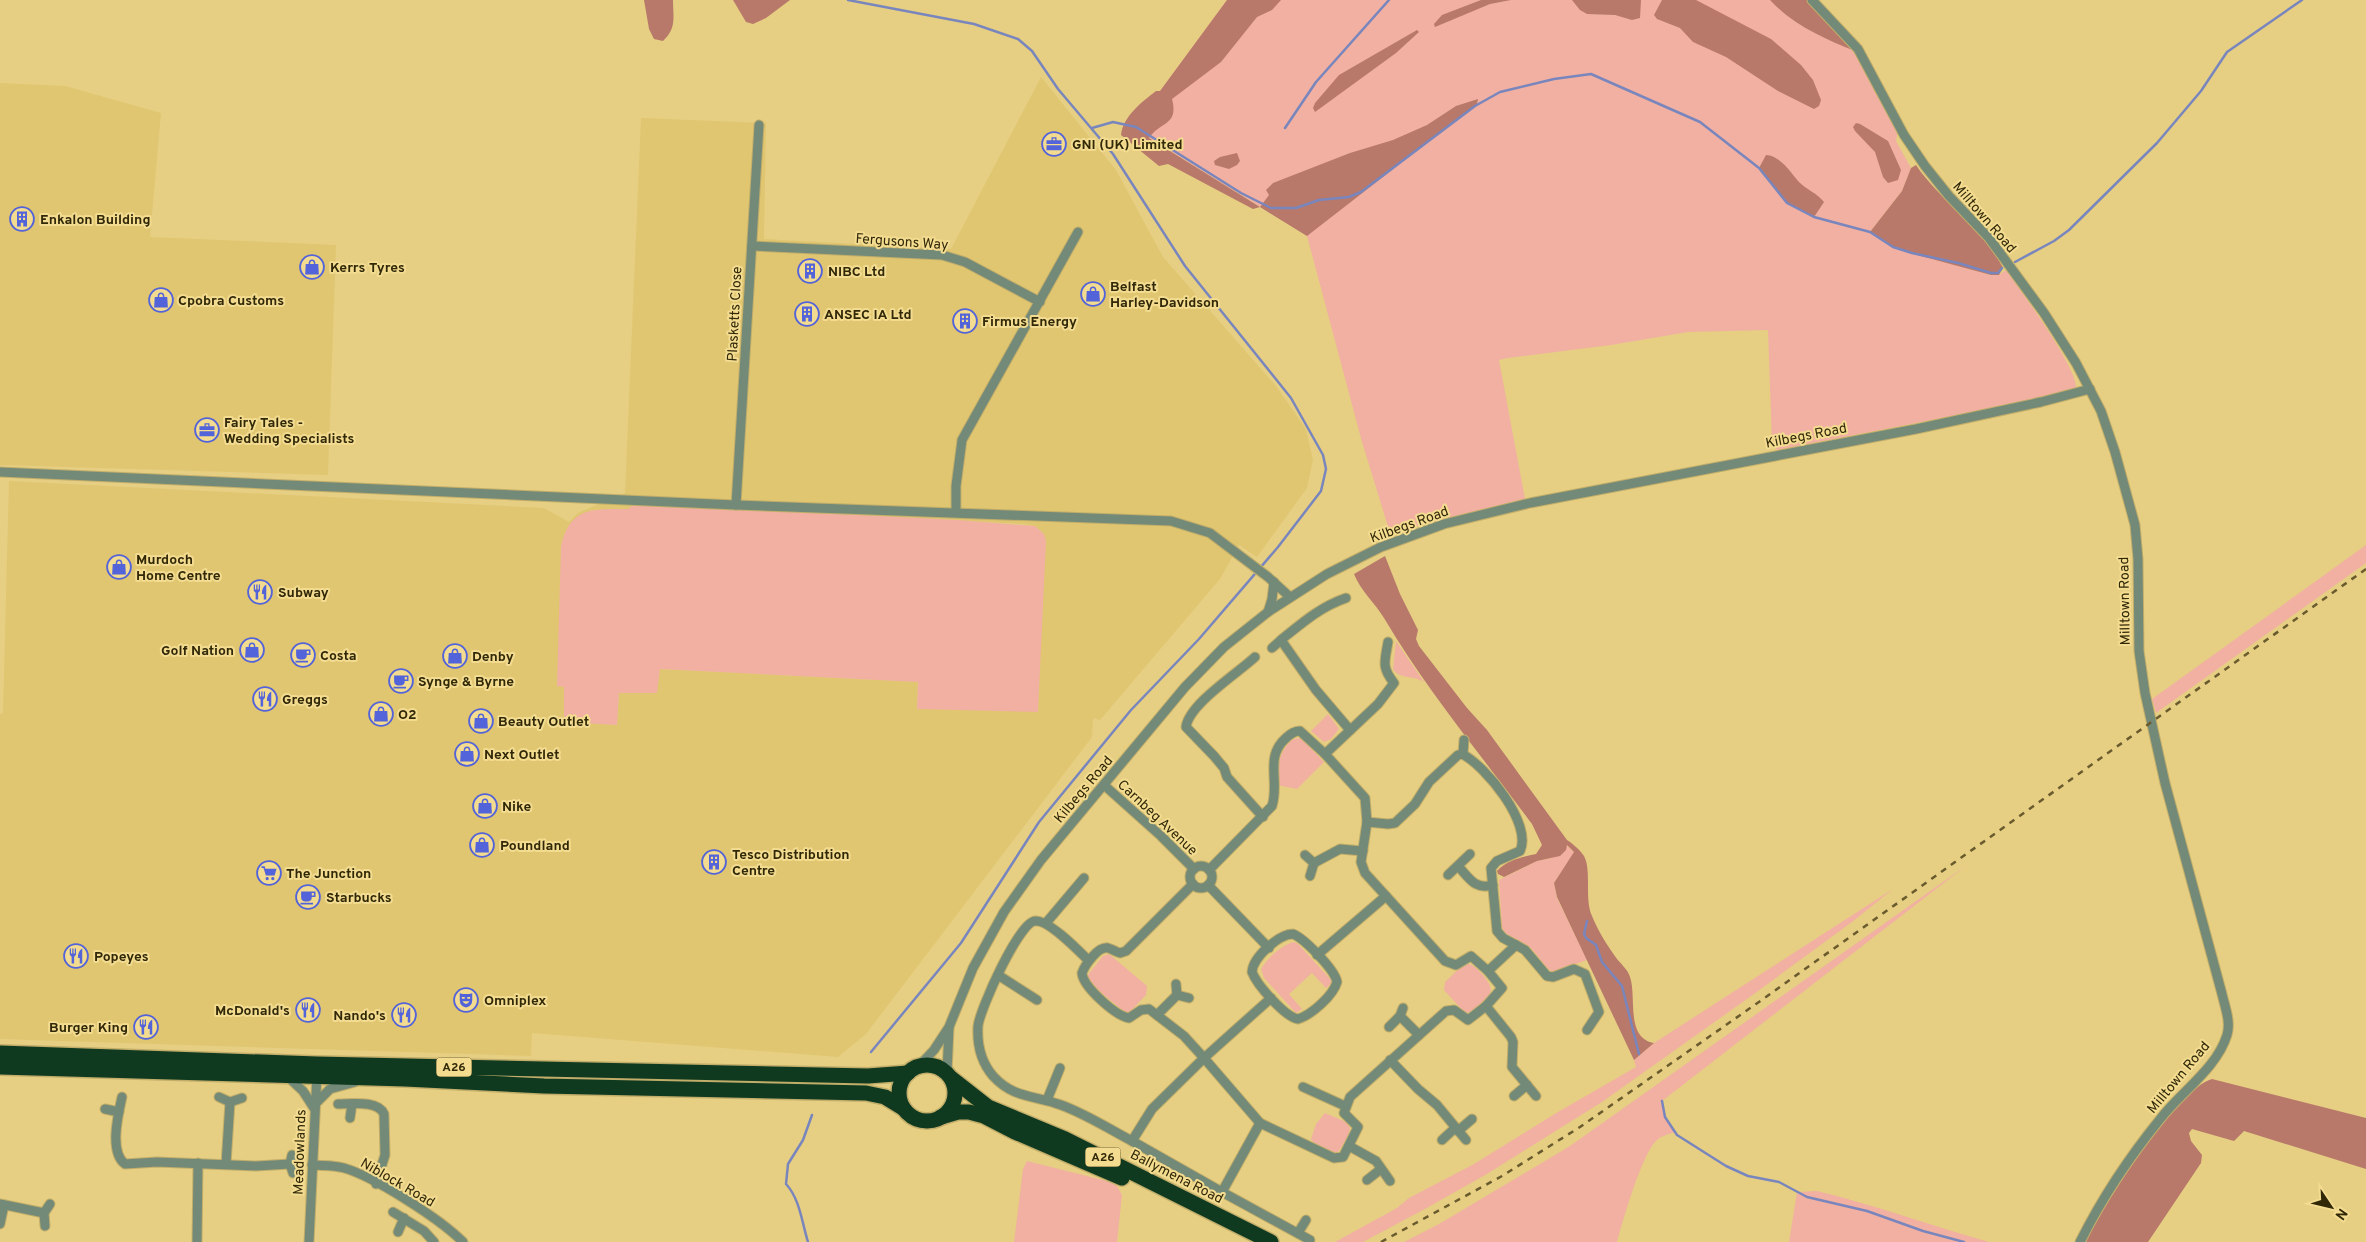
<svg xmlns="http://www.w3.org/2000/svg" width="2366" height="1242" viewBox="0 0 2366 1242" font-family="Overpass,sans-serif">
	<rect width="100%" height="100%" fill="#e6cf83"/>
	<g fill="#e0c671" fill-rule="evenodd">
		<path d="M1041,77L1116,170L1163,257L1276,386L1306,429L1313,460L1307,488L1257,557L1239,545L1220,579L1100,720L1093,718L1092,737L866,1034L838,1057L532,1033L531,1056L0,1039V714L3,713L9,481L544,508L569,522L578,513L625,493L641,118L766,123L764,239L951,249ZM642,505L1023,524L1035,526L1044,534L917,708L918,682L660,669L619,693L617,725L564,721V686H557L558,664L591,510L629,509Z"/>
		<path d="M0,83L65,86L161,113L150,237L336,245L328,475L0,465Z"/>
	</g>
	<g fill="#f1b0a1">
		<path d="M1227,0H1807L1855,51L1898,130L1896,141L1911,168L1902,191L1870,232L1893,247L1991,275H1999L2006,270C2020,289 2077,368 2076,387L2071,390L1999,407L1777,450L1772,444L1768,330L1688,332L1611,345L1508,358L1499,360L1525,499L1390,533L1362,442L1307,236L1133,128Z"/>
		<path d="M635,504L958,520L1035,526L1044,534L1046,541L1038,712L917,709L918,682L660,669L657,693H619L617,725L564,722V687L557,686L561,546C570,506 594,509 628,509Z"/>
		<path d="M2366,545V563L2156,713L2152,699Z"/>
		<path d="M1396,641L1424,682C1414,675 1400,680 1393,669Z"/>
		<path d="M1328,714L1339,729L1331,739L1324,742L1311,731Z"/>
		<path d="M1301,738L1324,762L1297,789L1277,785C1278,766 1278,752 1293,739Z"/>
		<path d="M1567,845L1574,853L1554,883L1557,898L1587,960L1553,972L1548,969L1531,948L1506,934L1502,928L1499,880L1537,861L1552,858Z"/>
		<path d="M1967,865L1662,1101L1665,1117L1675,1132C1670,1134 1661,1136 1657,1140C1642,1153 1623,1221 1617,1242H1404L1439,1224L1570,1146Z"/>
		<path d="M1893,889L1852,922L1754,994L1602,1102L1487,1174L1423,1210L1363,1242H1335L1397,1208L1409,1198L1474,1164L1558,1112L1636,1067L1634,1060L1654,1043Z"/>
		<path d="M1294,942L1298,944L1333,982L1326,988L1312,973L1289,994L1302,1009L1296,1013L1264,978L1261,969C1266,959 1283,944 1294,942Z"/>
		<path d="M1109,954L1147,986L1146,995L1129,1013L1125,1012L1090,984L1087,976L1103,956Z"/>
		<path d="M1465,963C1473,964 1477,969 1482,974C1500,994 1488,1001 1468,1013L1464,1012L1444,990L1445,982Z"/>
		<path d="M1325,1113L1346,1122L1350,1128L1349,1135L1338,1152C1329,1153 1316,1147 1311,1139L1316,1124Z"/>
		<path d="M1027,1161L1111,1182L1117,1186L1122,1195L1117,1242H1014L1023,1169Z"/>
		<path d="M1817,1191C1875,1205 1932,1226 1989,1242H1789L1797,1192Z"/>
	</g>
	<g fill="#b8796a">
		<path d="M644,0H673C673,17 677,28 663,41L654,39L649,29Z"/>
		<path d="M733,0H790L766,18L753,24L746,22Z"/>
		<path d="M1227,0H1281L1272,10L1257,17L1221,62L1172,99C1179,126 1160,121 1149,138L1260,207L1269,195L1266,190L1273,183L1350,153L1393,140L1427,125L1456,106L1478,99L1477,104L1307,236L1260,207L1253,209L1168,164L1159,166L1121,135C1123,116 1143,101 1156,91H1160Z"/>
		<path d="M1481,0H1511L1490,4L1435,27L1434,24L1442,15Z"/>
		<path d="M1572,0H1641L1640,18L1632,20L1615,15L1587,14L1580,10Z"/>
		<path d="M1662,0H1696L1771,39L1801,65L1813,80L1821,100L1819,106L1814,109L1778,91L1726,57L1693,42L1680,28L1657,19L1654,15Z"/>
		<path d="M1770,0H1807L1855,51C1825,39 1793,25 1770,0Z"/>
		<path d="M1417,30L1419,32L1396,53L1315,112L1313,108L1315,103L1339,75Z"/>
		<path d="M1856,123L1860,124L1888,141L1901,170L1898,180L1888,183L1883,177L1875,152L1855,131L1853,127Z"/>
		<path d="M1237,153L1240,161L1237,165L1229,169L1215,165L1214,161L1220,157Z"/>
		<path d="M1766,155C1781,156 1791,173 1799,182C1807,190 1817,193 1824,202L1814,217L1787,203L1759,168Z"/>
		<path d="M1916,165C1941,202 1983,227 2003,268L1999,275H1991L1906,252L1893,247L1870,232L1902,191L1911,168Z"/>
		<path d="M1385,556L1400,594L1418,630L1416,639L1419,646L1467,708L1487,730L1567,840C1573,844 1580,850 1584,856C1592,871 1584,898 1592,916C1598,931 1607,945 1617,959C1622,965 1628,970 1630,977C1637,997 1625,1038 1654,1043L1634,1060L1557,897L1554,883L1574,852L1567,845L1566,850L1560,856L1537,861L1504,877L1498,874L1497,871C1507,860 1522,857 1536,854L1542,845L1532,824C1482,756 1427,691 1384,618C1375,603 1360,590 1354,574Z"/>
		<path d="M2212,1079L2366,1118V1169L2244,1131L2234,1141L2192,1129L2189,1133L2191,1141L2202,1155L2201,1163L2148,1242H2086C2102,1207 2177,1088 2212,1079Z"/>
	</g>
	<g fill="none" stroke-linecap="round" stroke-linejoin="round">
		<g stroke="#7986bd" stroke-width="2.5">
			<path d="M848,0L974,24L1018,39L1032,51L1058,89L1113,154L1185,266L1291,398L1323,455L1326,469L1321,491L1278,547L1199,639L1131,710L1039,822L961,943L871,1052"/>
			<path d="M1092,128L1113,122L1136,127L1241,193L1271,208H1296L1319,200L1349,197L1361,192L1475,106L1500,92L1554,79L1591,74L1700,122L1759,168L1787,203L1814,217L1870,232L1893,247L1912,253L1958,263L1991,273H1998L2002,268"/>
			<path d="M1285,128L1316,82L1389,0"/>
			<path d="M2015,262L2054,241L2069,230L2157,143L2201,91L2227,52L2302,0"/>
			<path d="M1587,921L1584,934L1586,938L1596,945L1602,962L1622,986L1639,1054"/>
			<path d="M1662,1101L1665,1117L1677,1135L1726,1166L1748,1176L1779,1182L1807,1197L1867,1211L1923,1231L1964,1242"/>
			<path d="M808,1242C802,1223 800,1199 786,1184L788,1164L803,1140L812,1115"/>
		</g>
		<g stroke="#c2ae6a" stroke-width="11">
			<g id="street">
				<path d="M1812,0L1858,49L1904,135L1925,166L1949,196L1989,238L2044,313L2076,363L2101,411L2115,452L2135,525L2138,559L2139,651L2145,693L2165,783L2222,994C2225,1007 2231,1022 2227,1035C2217,1068 2181,1092 2161,1118C2130,1156 2102,1198 2080,1242"/>
				<path d="M752,246L942,255L965,262L1040,302"/>
				<path d="M0,472L736,505L1171,521L1210,533L1268,577L1290,597"/>
				<path d="M736,505L759,125"/>
				<path d="M956,512V486L962,440L1078,232"/>
				<path d="M1346,598C1320,607 1302,623 1281,640L1316,690L1350,730"/>
				<path d="M1268,612L1272,599L1274,582"/>
				<path d="M1272,648L1281,640"/>
				<path d="M1255,657C1238,673 1189,704 1186,727L1214,756L1224,768L1227,777L1263,817"/>
				<path d="M1325,754L1365,798L1367,822"/>
				<path d="M1462,754C1485,765 1533,824 1520,851L1497,861L1491,868L1497,931L1503,938L1516,945L1488,971L1471,956L1456,965L1445,961L1365,873L1361,862L1367,822L1388,824L1395,823L1415,804L1429,782L1458,755Z"/>
				<path d="M1463,754L1464,740"/>
				<path d="M1104,785L1161,836L1194,869"/>
				<path d="M1305,855L1314,863L1340,849L1363,851"/>
				<path d="M1458,866C1470,879 1475,890 1493,885"/>
				<circle cx="1201" cy="877" r="11"/>
				<path d="M1209,870L1272,806C1280,782 1264,757 1286,738C1290,734 1294,731 1300,731L1325,754L1378,704L1394,683C1381,667 1385,661 1388,642"/>
				<path d="M1448,875L1470,854"/>
				<path d="M1310,876L1314,863"/>
				<path d="M1208,885L1269,948"/>
				<path d="M1046,923L1084,878"/>
				<path d="M1293,934C1305,939 1335,970 1337,982C1333,996 1311,1015 1298,1019C1285,1017 1257,985 1252,972C1253,957 1279,934 1293,934Z"/>
				<path d="M1516,945L1525,950L1547,976L1553,977L1574,969L1585,974L1599,1012L1587,1030"/>
				<path d="M1317,955L1386,896"/>
				<path d="M1089,961C1079,951 1048,919 1035,921C1019,922 980,1009 978,1026C977,1043 981,1062 993,1076C1014,1099 1035,1095 1061,1105C1086,1114 1109,1129 1132,1141L1152,1109L1204,1058L1184,1036L1149,1009L1141,1010L1129,1018C1116,1016 1083,987 1082,973C1085,965 1098,946 1108,948C1112,949 1116,952 1120,953L1126,951L1193,884"/>
				<path d="M998,975L1037,1000"/>
				<path d="M1176,984L1177,995"/>
				<path d="M1486,1006L1511,1037L1513,1042L1512,1067L1536,1096"/>
				<path d="M1157,1015L1177,995L1189,998"/>
				<path d="M1400,1016L1419,1035"/>
				<path d="M1389,1027L1400,1016L1403,1008"/>
				<path d="M1390,1060L1418,1089L1437,1105L1466,1140"/>
				<path d="M918,1067L934,1050L949,1027L973,968L1004,912L1041,860L1185,687L1224,647L1268,612L1327,574L1381,547L1444,524L1530,503L1916,429L2041,402L2090,389"/>
				<path d="M947,1073L949,1028"/>
				<path d="M287,1076L303,1091L314,1108"/>
				<path d="M1303,1087L1345,1106"/>
				<path d="M1514,1096L1527,1085"/>
				<path d="M122,1097C118,1115 109,1152 125,1164L157,1162L256,1166L290,1164"/>
				<path d="M219,1097L230,1102L242,1098"/>
				<path d="M1047,1100L1060,1068"/>
				<path d="M315,1104L330,1089L355,1082"/>
				<path d="M338,1104C351,1104 378,1100 384,1114L385,1155L376,1184"/>
				<path d="M105,1109L119,1112"/>
				<path d="M350,1118L352,1104"/>
				<path d="M1260,1123L1204,1058L1271,998"/>
				<path d="M1458,1131L1472,1119"/>
				<path d="M1442,1140L1455,1128"/>
				<path d="M1132,1141L1222,1192"/>
				<path d="M1349,1146L1376,1161L1390,1181"/>
				<path d="M292,1155L290,1164L293,1173"/>
				<path d="M226,1164L230,1102"/>
				<path d="M312,1165C323,1166 333,1165 344,1168C375,1177 440,1219 463,1242"/>
				<path d="M1367,1180L1381,1169"/>
				<path d="M0,1204L44,1213"/>
				<path d="M393,1212L424,1231L434,1242"/>
				<path d="M0,1224L4,1205"/>
				<path d="M45,1226L44,1213L50,1204"/>
				<path d="M398,1232L404,1218"/>
				<path d="M1298,1233L1306,1220"/>
				<path d="M1310,1240L1222,1192L1260,1123L1334,1158L1343,1157L1358,1127L1344,1113L1350,1097L1446,1011L1454,1010L1468,1020L1486,1006L1502,988L1488,971"/>
				<path d="M197,1242L198,1163"/>
				<path d="M309,1242L317,1074"/>
			</g>
		</g>
		<g stroke="#c2ae6a" stroke-width="18">
			<g id="highway">
				<path d="M0,1053L317,1064L868,1076L908,1073"/>
				<circle cx="927" cy="1093" r="28"/>
				<path d="M0,1067L405,1079L544,1086L866,1093L885,1097L903,1108"/>
				<path d="M951,1078L988,1107L1065,1139L1271,1242"/>
				<path d="M941,1117L958,1112H969L984,1116L1015,1132L1122,1178"/>
			</g>
		</g>
		<use href="#street" stroke="#738a79" stroke-width="9"/>
		<use href="#highway" stroke="#0f3a20" stroke-width="15"/>
		<path stroke="#695b2e" stroke-width="2.5" stroke-dasharray="6 6" stroke-linecap="butt" d="M1381,1242L1502,1176L1580,1127L1756,1004L2366,569"/>
	</g>
	<defs>
		<g id="office-ring" transform="scale(1.25)"><circle r="9.5" fill="#f3dc90" stroke="#5363d9" stroke-width="1.5"/><path d="M-6-3h4V-5.5h4V-3h4V5H-6ZM-1-4.5V-3h2v-1.5ZM-6 0V1H6V0Z" fill="#5363d9"/></g>
		<g id="building-ring" transform="scale(1.25)"><circle r="9.5" fill="#f3dc90" stroke="#5363d9" stroke-width="1.5"/><path d="M-4-6H4V6H1V3H-1V6H-4ZM-2.5-4.3h1.7v1.8h-1.7ZM.8-4.3h1.7v1.8H.8ZM-2.5-1h1.7V.8h-1.7ZM.8-1h1.7V.8H.8Z" fill="#5363d9"/></g>
		<g id="shop-ring" transform="scale(1.25)"><circle r="9.5" fill="#f3dc90" stroke="#5363d9" stroke-width="1.5"/><path d="M-5-2.5h2.3a2.7 3.5 0 0 1 5.4 0H5L5.5 6h-11ZM-1.5-2.5h3a1.5 2.3 0 0 0-3 0Z" fill="#5363d9"/></g>
		<g id="restaurant-ring" transform="scale(1.25)"><circle r="9.5" fill="#f3dc90" stroke="#5363d9" stroke-width="1.5"/><path d="M-5-6h1v4h1v-4h1v4h1v-4h1v5L-1.5 .5V6h-2V.5L-5-1ZM5-6V6H3V1.5H1.5Q1.5-4 5-6Z" fill="#5363d9"/></g>
		<g id="cafe-ring" transform="scale(1.25)"><circle r="9.5" fill="#f3dc90" stroke="#5363d9" stroke-width="1.5"/><path d="M-5.5-4.5H6V0H3Q3 3.5 0 3.5H-2.5Q-5.5 3.5-5.5 0ZM3-3.2v2h1.7v-2ZM-6 4.5H4V6H-6Z" fill="#5363d9"/></g>
		<g id="supermarket-ring" transform="scale(1.25)"><circle r="9.5" fill="#f3dc90" stroke="#5363d9" stroke-width="1.5"/><path d="M-6-5.5h2.5l.6 2H6L4.5 2H-2.5L-4.4-4H-6ZM-1.5 3.2a1.3 1.3 0 1 0 .1 0ZM3 3.2a1.3 1.3 0 1 0 .1 0Z" fill="#5363d9"/></g>
		<g id="theatre-ring" transform="scale(1.25)"><circle r="9.5" fill="#f3dc90" stroke="#5363d9" stroke-width="1.5"/><path d="M-5-5.5Q0-4 5-5.5V0Q5 5 0 6Q-5 5-5 0ZM-3.3-2.5H-1v1.5H-3.3ZM1-2.5H3.3v1.5H1ZM-2.8 1Q0 5.5 2.8 1Z" fill="#5363d9"/></g>
	</defs>
	<g fill-rule="evenodd">
		<use href="#office-ring" x="1054" y="144"/>
		<use href="#building-ring" x="22" y="219"/>
		<use href="#shop-ring" x="312" y="267"/>
		<use href="#building-ring" x="810" y="271"/>
		<use href="#shop-ring" x="1093" y="294"/>
		<use href="#shop-ring" x="161" y="300"/>
		<use href="#building-ring" x="807" y="314"/>
		<use href="#building-ring" x="965" y="321"/>
		<use href="#office-ring" x="207" y="430"/>
		<use href="#shop-ring" x="119" y="567"/>
		<use href="#restaurant-ring" x="260" y="592"/>
		<use href="#shop-ring" x="252" y="650"/>
		<use href="#cafe-ring" x="303" y="655"/>
		<use href="#shop-ring" x="455" y="656"/>
		<use href="#cafe-ring" x="401" y="681"/>
		<use href="#restaurant-ring" x="265" y="699"/>
		<use href="#shop-ring" x="381" y="714"/>
		<use href="#shop-ring" x="481" y="721"/>
		<use href="#shop-ring" x="467" y="754"/>
		<use href="#shop-ring" x="485" y="806"/>
		<use href="#shop-ring" x="482" y="845"/>
		<use href="#building-ring" x="714" y="862"/>
		<use href="#supermarket-ring" x="269" y="873"/>
		<use href="#cafe-ring" x="308" y="897"/>
		<use href="#restaurant-ring" x="76" y="956"/>
		<use href="#theatre-ring" x="466" y="1000"/>
		<use href="#restaurant-ring" x="308" y="1010"/>
		<use href="#restaurant-ring" x="404" y="1015"/>
		<use href="#restaurant-ring" x="146" y="1027"/>
	</g>
	<g text-anchor="middle" stroke-width="4" stroke-linejoin="round" paint-order="stroke">
		<g fill="#f3dc90" stroke="#6b5e31" stroke-width="1">
			<rect x="436.5" y="1057.5" width="35" height="19" rx="4"/>
			<rect x="1085.5" y="1147.5" width="35" height="19" rx="4"/>
		</g>
		<g font-size="12" font-weight="bold" fill="#312808">
			<text x="454" y="1071">A26</text>
			<text x="1103" y="1161">A26</text>
		</g>
		<g font-size="14" font-weight="bold" fill="#312808" stroke="#f3dc90" text-anchor="start">
			<text x="1072" y="149">GNI (UK) Limited</text>
			<text x="40" y="224">Enkalon Building</text>
			<text x="330" y="272">Kerrs Tyres</text>
			<text x="828" y="276">NIBC Ltd</text>
			<text x="1110" y="291">Belfast<tspan x="1110" dy="16">Harley-Davidson</tspan></text>
			<text x="178" y="305">Cpobra Customs</text>
			<text x="824" y="319">ANSEC IA Ltd</text>
			<text x="982" y="326">Firmus Energy</text>
			<text x="224" y="427">Fairy Tales -<tspan x="224" dy="16">Wedding Specialists</tspan></text>
			<text x="136" y="564">Murdoch<tspan x="136" dy="16">Home Centre</tspan></text>
			<text x="278" y="597">Subway</text>
			<text x="234" y="655" text-anchor="end">Golf Nation</text>
			<text x="320" y="660">Costa</text>
			<text x="472" y="661">Denby</text>
			<text x="418" y="686">Synge &amp; Byrne</text>
			<text x="282" y="704">Greggs</text>
			<text x="398" y="719">O2</text>
			<text x="498" y="726">Beauty Outlet</text>
			<text x="484" y="759">Next Outlet</text>
			<text x="502" y="811">Nike</text>
			<text x="500" y="850">Poundland</text>
			<text x="732" y="859">Tesco Distribution<tspan x="732" dy="16">Centre</tspan></text>
			<text x="286" y="878">The Junction</text>
			<text x="326" y="902">Starbucks</text>
			<text x="94" y="961">Popeyes</text>
			<text x="484" y="1005">Omniplex</text>
			<text x="290" y="1015" text-anchor="end">McDonald's</text>
			<text x="386" y="1020" text-anchor="end">Nando's</text>
			<text x="128" y="1032" text-anchor="end">Burger King</text>
		</g>
		<g font-size="14" fill="#312808" stroke="#f3dc90">
			<text transform="translate(1985 217) rotate(49)" y="5">Milltown Road</text>
			<text transform="translate(902 241) rotate(4)" y="5">Fergusons Way</text>
			<text transform="translate(734 314) rotate(-87)" y="5">Plasketts Close</text>
			<text transform="translate(1806 435) rotate(-11)" y="5">Kilbegs Road</text>
			<text transform="translate(1409 524) rotate(-20)" y="5">Kilbegs Road</text>
			<text transform="translate(2124 601) rotate(-91)" y="5">Milltown Road</text>
			<text transform="translate(1083 789) rotate(-50)" y="5">Kilbegs Road</text>
			<text transform="translate(1158 817) rotate(43)" y="5">Carnbeg Avenue</text>
			<text transform="translate(2178 1077) rotate(-50)" y="5">Milltown Road</text>
			<text transform="translate(299 1152) rotate(-88)" y="5">Meadowlands</text>
			<text transform="translate(1177 1176) rotate(27)" y="5">Ballymena Road</text>
			<text transform="translate(398 1182) rotate(30)" y="5">Niblock Road</text>
		</g>
	</g>
	<g transform="translate(2331 1207) rotate(125)" stroke="#f3dc90" stroke-width="4" paint-order="stroke">
	<path d="M0-4L9 19L0 12L-9 19Z" fill="#312808"/>
	<text y="-8" font-size="14" font-weight="bold" text-anchor="middle" fill="#312808">N</text>
	</g>
</svg>
